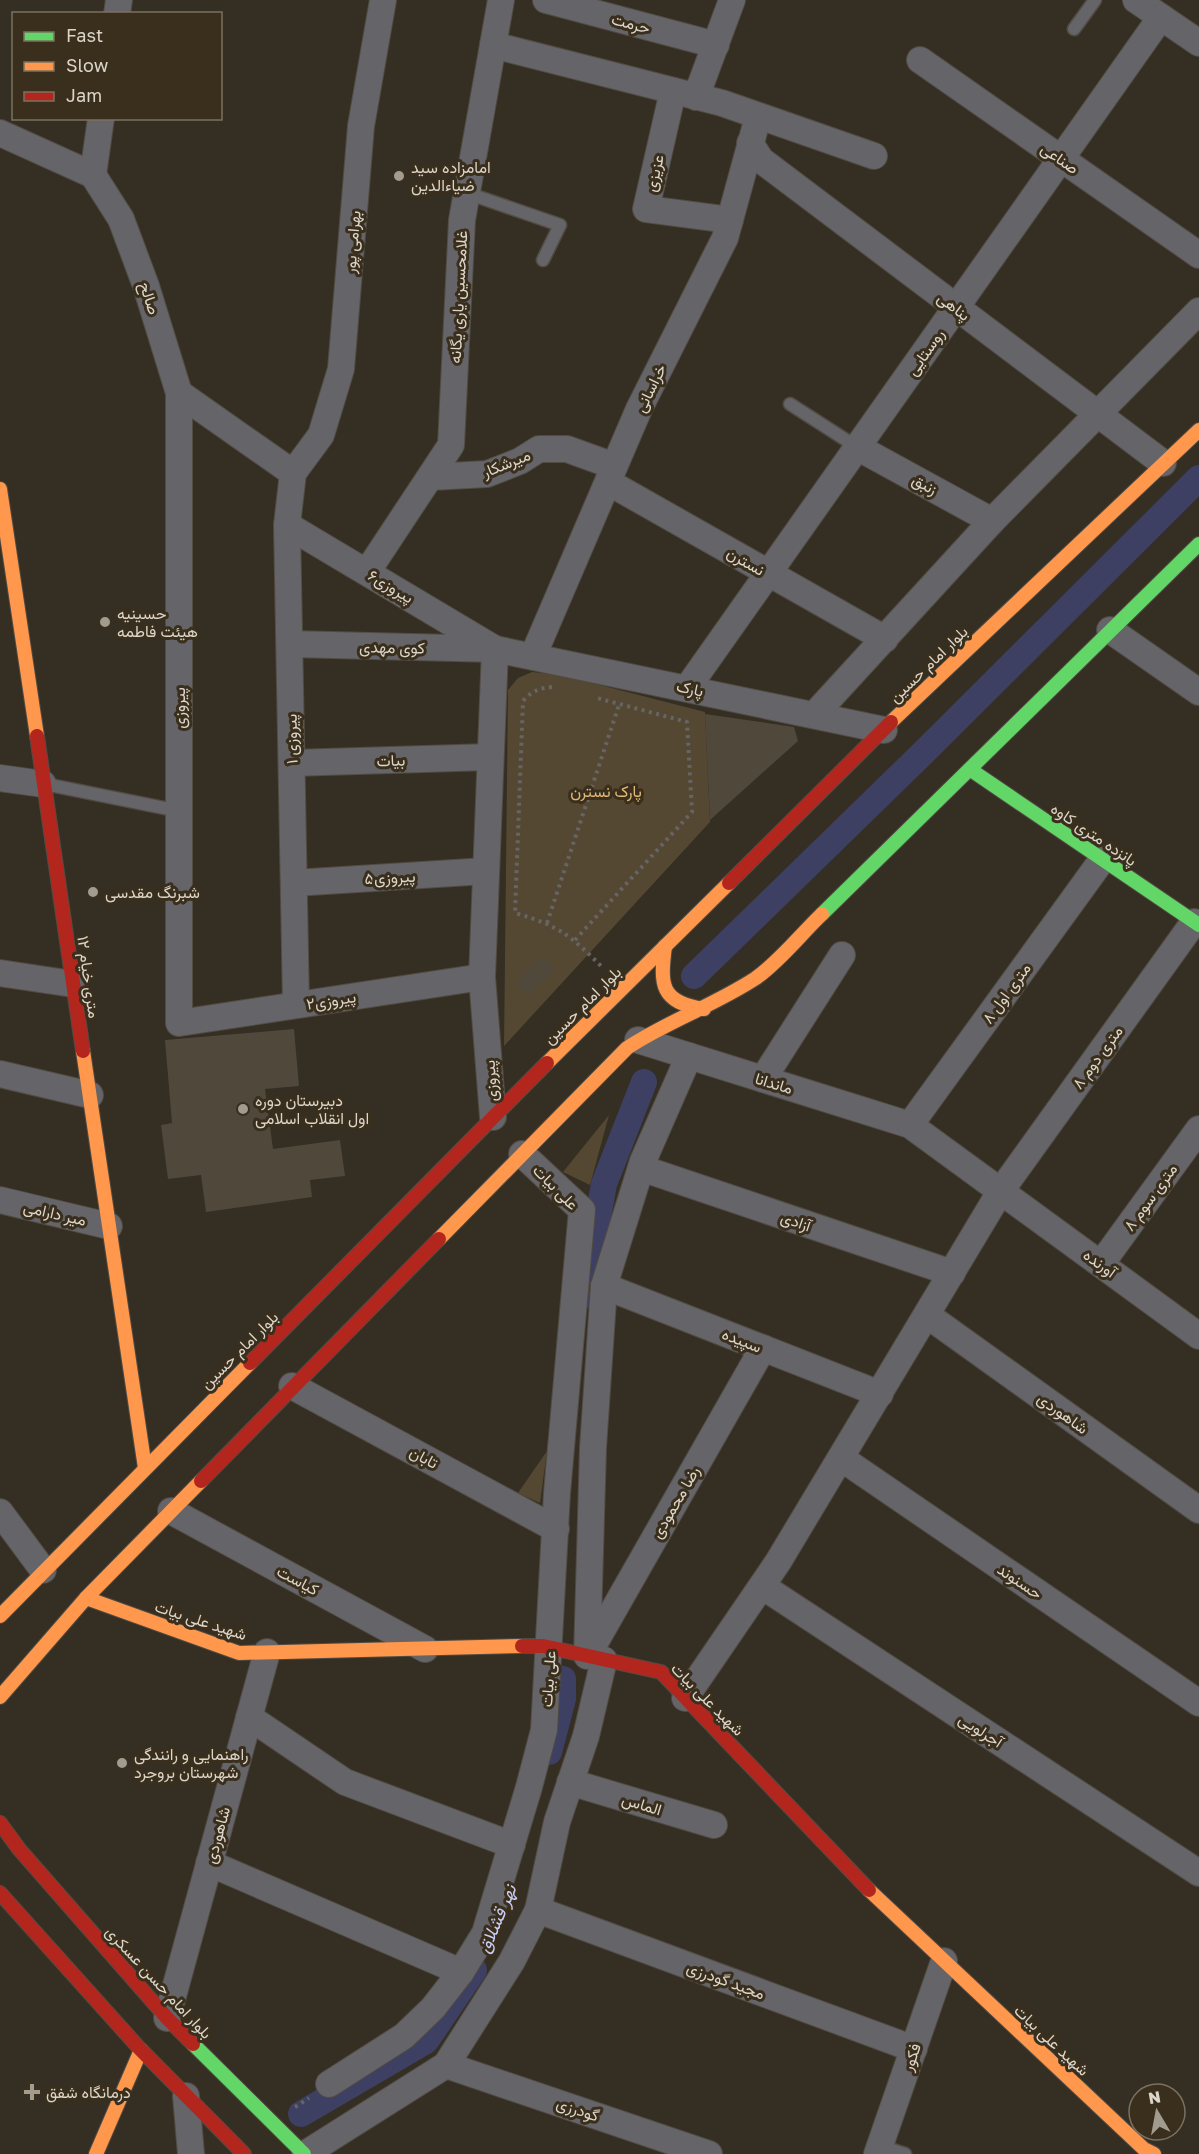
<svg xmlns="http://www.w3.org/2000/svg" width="1199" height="2154" viewBox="0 0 1199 2154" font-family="'Golos Text',Vazirmatn,sans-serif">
	<rect width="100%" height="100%" fill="#342e23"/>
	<g fill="#554833">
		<path d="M532,672L561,675L705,712L710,822L504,1046L508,690L518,678Z"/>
		<path d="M609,1115L590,1185L563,1172Z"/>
		<path d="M547,1451L540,1503L518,1493Z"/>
	</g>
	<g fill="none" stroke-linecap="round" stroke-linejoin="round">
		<g stroke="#3e4063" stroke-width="26">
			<path d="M694,976L923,753L1199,478"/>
			<path d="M581,1297L589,1268L604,1184L644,1082"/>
			<path d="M549,1752L563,1699V1679"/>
			<path d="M301,2114L426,2041L474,1970"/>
		</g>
	</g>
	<g fill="#4f483b">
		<path d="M705,714L794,727L798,741L710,820Z"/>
		<path d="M542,956L555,969L527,995L515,982Z"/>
		<path d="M294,1029L299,1086L265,1089L273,1149L340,1140L345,1176L310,1180L312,1197L206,1212L201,1175L168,1179L161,1125L172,1123L165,1040Z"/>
	</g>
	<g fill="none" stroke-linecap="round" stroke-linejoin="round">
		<g stroke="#514b43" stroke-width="15">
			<g id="lane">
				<path d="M1074,29L1095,0"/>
				<path d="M467,193L560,225L543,260"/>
				<path d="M790,404L857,447"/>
				<path d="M45,784L179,811"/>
				<path d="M880,2146L905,2154"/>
			</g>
		</g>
		<g stroke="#514b43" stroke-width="28">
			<g id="street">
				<path d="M546,0L716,45"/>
				<path d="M1136,0L1199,43"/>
				<path d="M117,14L119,0"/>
				<path d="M493,45L722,103L874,156"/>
				<path d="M920,60L1199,255"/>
				<path d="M673,91L646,209L730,220"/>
				<path d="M696,97L732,0"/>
				<path d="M0,133L93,175L121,219L146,286L179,393L293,473"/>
				<path d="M750,143L761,160L1163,463"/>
				<path d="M93,175L101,118"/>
				<path d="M179,393V1023L482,977"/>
				<path d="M857,447L992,521"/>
				<path d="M293,473L287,525L296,1005"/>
				<path d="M293,473L321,435L341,369L361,126L383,0"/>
				<path d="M431,477L487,474L520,461L539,449H567L614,466"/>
				<path d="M608,482L885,639"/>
				<path d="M287,525L495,649"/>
				<path d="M367,572L451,445L462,220L501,0"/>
				<path d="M1110,630L1199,692"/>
				<path d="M290,644L495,649L884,730"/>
				<path d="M533,656L639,409L725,238L758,117"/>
				<path d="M688,687L1161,17"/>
				<path d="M815,714L992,521L1199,311"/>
				<path d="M292,763L490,757"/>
				<path d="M0,778L43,784"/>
				<path d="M294,883L486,871"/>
				<path d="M0,973L73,984"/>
				<path d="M638,1040L910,1125L1199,1336"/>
				<path d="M0,1074L90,1095"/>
				<path d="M763,1079L842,955"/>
				<path d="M493,1117L482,977L495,649"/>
				<path d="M910,1125L1102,860"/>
				<path d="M641,1168L952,1273"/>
				<path d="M0,1200L109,1226"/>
				<path d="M1101,1264L1199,1129"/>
				<path d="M604,1286L880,1394"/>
				<path d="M927,1315L1199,1510"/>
				<path d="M292,1386L556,1529"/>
				<path d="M841,1458L1199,1703"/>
				<path d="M171,1511L425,1649"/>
				<path d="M0,1512L43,1570"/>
				<path d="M762,1586L1199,1873"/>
				<path d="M589,1653L763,1348"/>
				<path d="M587,1656L593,1448L604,1286L643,1161L689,1056"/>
				<path d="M685,1698L778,1562L1000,1192L1194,922"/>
				<path d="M249,1717L345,1782L512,1845"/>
				<path d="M570,1782L714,1825"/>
				<path d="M209,1863L461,1972"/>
				<path d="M538,1910L914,2049"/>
				<path d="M167,2018L267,1652"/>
				<path d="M446,2065L709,2154"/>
				<path d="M329,2084L404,2036L433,2008L461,1972L485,1933L529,1787L544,1730L557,1493L582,1210L522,1154"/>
				<path d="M186,2096L191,2154"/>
				<path d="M305,2154L446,2065L512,1961L538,1910L557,1822L586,1736L604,1660"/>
				<path d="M877,2154L944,1961"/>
			</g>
		</g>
		<g stroke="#514b43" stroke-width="16">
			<g id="fast">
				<path d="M971,770L1199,925"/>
				<path d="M822,914L1199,544"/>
				<path d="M193,2044L304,2154"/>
			</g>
		</g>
		<g stroke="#514b43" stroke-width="16">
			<g id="slow">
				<path d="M0,489L37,736"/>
				<path d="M891,722L1199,430"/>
				<path d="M665,946C660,985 660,1002 704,1009"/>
				<path d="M83,1051L145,1468"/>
				<path d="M547,1063L729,883"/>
				<path d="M439,1239L627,1048C668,1021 715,1005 756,978C780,961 801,934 822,914"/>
				<path d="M86,1598L239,1653L522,1646"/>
				<path d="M0,1616L250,1363"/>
				<path d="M0,1697L86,1598L201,1481"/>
				<path d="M869,1890L1144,2149L1154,2154"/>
				<path d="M96,2154L141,2050"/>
			</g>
		</g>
		<g stroke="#514b43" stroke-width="16">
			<g id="jam">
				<path d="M37,736L83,1051"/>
				<path d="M729,883L891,722"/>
				<path d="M250,1363L547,1063"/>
				<path d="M201,1481L439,1239"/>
				<path d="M522,1646H543L661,1672L869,1890"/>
				<path d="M0,1823L19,1849L167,2018L193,2044"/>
				<path d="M0,1893L140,2049L244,2154"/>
			</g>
		</g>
		<g stroke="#666464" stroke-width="4" stroke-dasharray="3 4.5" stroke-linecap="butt">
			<path d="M552,687C539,688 532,691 523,701L515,913C560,926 571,936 603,968"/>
			<path d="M547,923L620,702"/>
			<path d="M575,940L692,812L687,722L597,698"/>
			<path d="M295,2107L309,2098"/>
		</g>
		<use href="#lane" stroke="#656468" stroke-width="12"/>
		<use href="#street" stroke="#656468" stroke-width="26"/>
		<use href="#fast" stroke="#63d668" stroke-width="14"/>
		<use href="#slow" stroke="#ff974d" stroke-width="14"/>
		<use href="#jam" stroke="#b3261e" stroke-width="14"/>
	</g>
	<g fill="#a19b90" stroke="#3a2f1d" stroke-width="2">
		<circle cx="399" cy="176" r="6"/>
		<circle cx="105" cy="622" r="6"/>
		<circle cx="93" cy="892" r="6"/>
		<circle cx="243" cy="1109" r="6"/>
		<circle cx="122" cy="1763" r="6"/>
		<path d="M29 2083h6v6h6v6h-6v6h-6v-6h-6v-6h6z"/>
	</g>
	<g text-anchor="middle" stroke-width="6" stroke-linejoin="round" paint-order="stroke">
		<g font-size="16" fill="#dcd5ca" stroke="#3a2f1d">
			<text transform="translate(631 23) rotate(15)" y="6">حرمت</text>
			<text transform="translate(1060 158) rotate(35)" y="6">صناعی</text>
			<text transform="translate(654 173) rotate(-77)" y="6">عزیزی</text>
			<text transform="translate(352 242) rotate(-85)" y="6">بهرامی پور</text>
			<text transform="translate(458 297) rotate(-87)" y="6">غلامحسین یاری یگانه</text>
			<text transform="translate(150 298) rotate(72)" y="6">صالح</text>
			<text transform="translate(954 306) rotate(37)" y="6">پناهی</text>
			<text transform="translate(925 352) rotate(-55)" y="6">روستایی</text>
			<text transform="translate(650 388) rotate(-64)" y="6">خراسانی</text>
			<text transform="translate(506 463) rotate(-22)" y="6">میرشکار</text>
			<text transform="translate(925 484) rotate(29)" y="6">زنبق</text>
			<text transform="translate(746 561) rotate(30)" y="6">نسترن</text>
			<text transform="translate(391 586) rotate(31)" y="6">پیروزی۶</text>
			<text transform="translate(392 647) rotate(1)" y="6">کوی مهدی</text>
			<text transform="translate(928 664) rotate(-44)" y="6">بلوار امام حسین</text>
			<text transform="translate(690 688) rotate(12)" y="6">پارک</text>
			<text transform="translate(179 708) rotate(-90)" y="6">پیروزی</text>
			<text transform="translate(291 739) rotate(-91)" y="6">پیروزی ۱</text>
			<text transform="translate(391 760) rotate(-2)" y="6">بیات</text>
			<text transform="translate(1094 834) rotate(34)" y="6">پانزده متری کاوه</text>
			<text transform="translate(390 877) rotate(-3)" y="6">پیروزی۵</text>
			<text transform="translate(89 977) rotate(82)" y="6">۱۲ متری خیام</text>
			<text transform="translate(1006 993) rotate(-54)" y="6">۸ متری اول</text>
			<text transform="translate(331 1000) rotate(-9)" y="6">پیروزی۲</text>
			<text transform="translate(582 1005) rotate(-45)" y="6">بلوار امام حسین</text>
			<text transform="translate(1097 1057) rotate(-54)" y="6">۸ متری دوم</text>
			<text transform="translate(490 1081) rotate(-94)" y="6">پیروزی</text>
			<text transform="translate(774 1083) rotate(17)" y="6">ماندانا</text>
			<text transform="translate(556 1187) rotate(45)" y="6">علی بیات</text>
			<text transform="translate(1150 1197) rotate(-54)" y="6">۸ متری سوم</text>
			<text transform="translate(55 1213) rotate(13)" y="6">میر دارامی</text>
			<text transform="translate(796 1221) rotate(19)" y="6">آزادی</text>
			<text transform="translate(1100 1263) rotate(36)" y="6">آورنده</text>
			<text transform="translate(742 1340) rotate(21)" y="6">سپیده</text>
			<text transform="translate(239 1350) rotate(-45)" y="6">بلوار امام حسین</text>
			<text transform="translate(1063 1413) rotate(36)" y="6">شاهوردی</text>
			<text transform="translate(424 1457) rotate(28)" y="6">تابان</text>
			<text transform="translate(675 1502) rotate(-60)" y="6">رضا محمودی</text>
			<text transform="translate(298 1580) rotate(28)" y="6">کیاست</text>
			<text transform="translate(1020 1581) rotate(34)" y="6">حسنوند</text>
			<text transform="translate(201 1620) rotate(18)" y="6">شهید علی بیات</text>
			<text transform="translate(548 1679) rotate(-86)" y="6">علی بیات</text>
			<text transform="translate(708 1699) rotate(45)" y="6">شهید علی بیات</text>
			<text transform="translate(981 1730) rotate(33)" y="6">آجرلویی</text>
			<text transform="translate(642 1804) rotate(17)" y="6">الماس</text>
			<text transform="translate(217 1835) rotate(-75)" y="6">شاهوردی</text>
			<text transform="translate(726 1980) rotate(20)" y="6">مجید گودرزی</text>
			<text transform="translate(159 1982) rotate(47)" y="6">بلوار امام حسن عسکری</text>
			<text transform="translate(1052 2040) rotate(43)" y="6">شهید علی بیات</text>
			<text transform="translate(911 2057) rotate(-71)" y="6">فکور</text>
			<text transform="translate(578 2109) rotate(19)" y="6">گودرزی</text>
		</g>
		<g font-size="16" fill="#dcd5ca" stroke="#3a2f1d" text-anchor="start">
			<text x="411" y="173">امامزاده سید<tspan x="411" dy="18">ضیاءالدین</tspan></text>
			<text x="117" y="619">حسینیه<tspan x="117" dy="18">هیئت فاطمه</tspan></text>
			<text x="105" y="898">شبرنگ مقدسی</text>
			<text x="255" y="1106">دبیرستان دوره<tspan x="255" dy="18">اول انقلاب اسلامی</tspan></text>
			<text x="134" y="1760">راهنمایی و رانندگی<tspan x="134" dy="18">شهرستان بروجرد</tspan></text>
			<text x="46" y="2098">درمانگاه شفق</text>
		</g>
		<g font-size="16" fill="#e1b978" stroke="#3a2f1d">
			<text x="606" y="797">پارک نسترن</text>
		</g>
		<g font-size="18" font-style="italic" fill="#c9cef7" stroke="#3a2f1d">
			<text transform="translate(497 1919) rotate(-67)" y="6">نهر قشلاق</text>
		</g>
	</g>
	<rect x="12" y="12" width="210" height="108" fill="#3a2f1d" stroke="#7b7162" stroke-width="1.5"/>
	<rect x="24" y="32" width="30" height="9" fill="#63d668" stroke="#7b7162" stroke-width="1.5"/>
	<text x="66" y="42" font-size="18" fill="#dcd5ca">Fast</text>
	<rect x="24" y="62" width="30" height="9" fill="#ff974d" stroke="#7b7162" stroke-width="1.5"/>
	<text x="66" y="72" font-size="18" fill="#dcd5ca">Slow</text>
	<rect x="24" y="92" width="30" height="9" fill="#b3261e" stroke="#7b7162" stroke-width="1.5"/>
	<text x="66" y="102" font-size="18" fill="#dcd5ca">Jam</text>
	<g transform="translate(1157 2112) rotate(350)"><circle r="28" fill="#3a2f1d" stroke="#7b7162" stroke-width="1.5"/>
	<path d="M0-4.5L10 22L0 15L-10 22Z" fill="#a19b90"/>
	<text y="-9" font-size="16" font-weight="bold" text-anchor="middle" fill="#dcd5ca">N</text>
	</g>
</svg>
